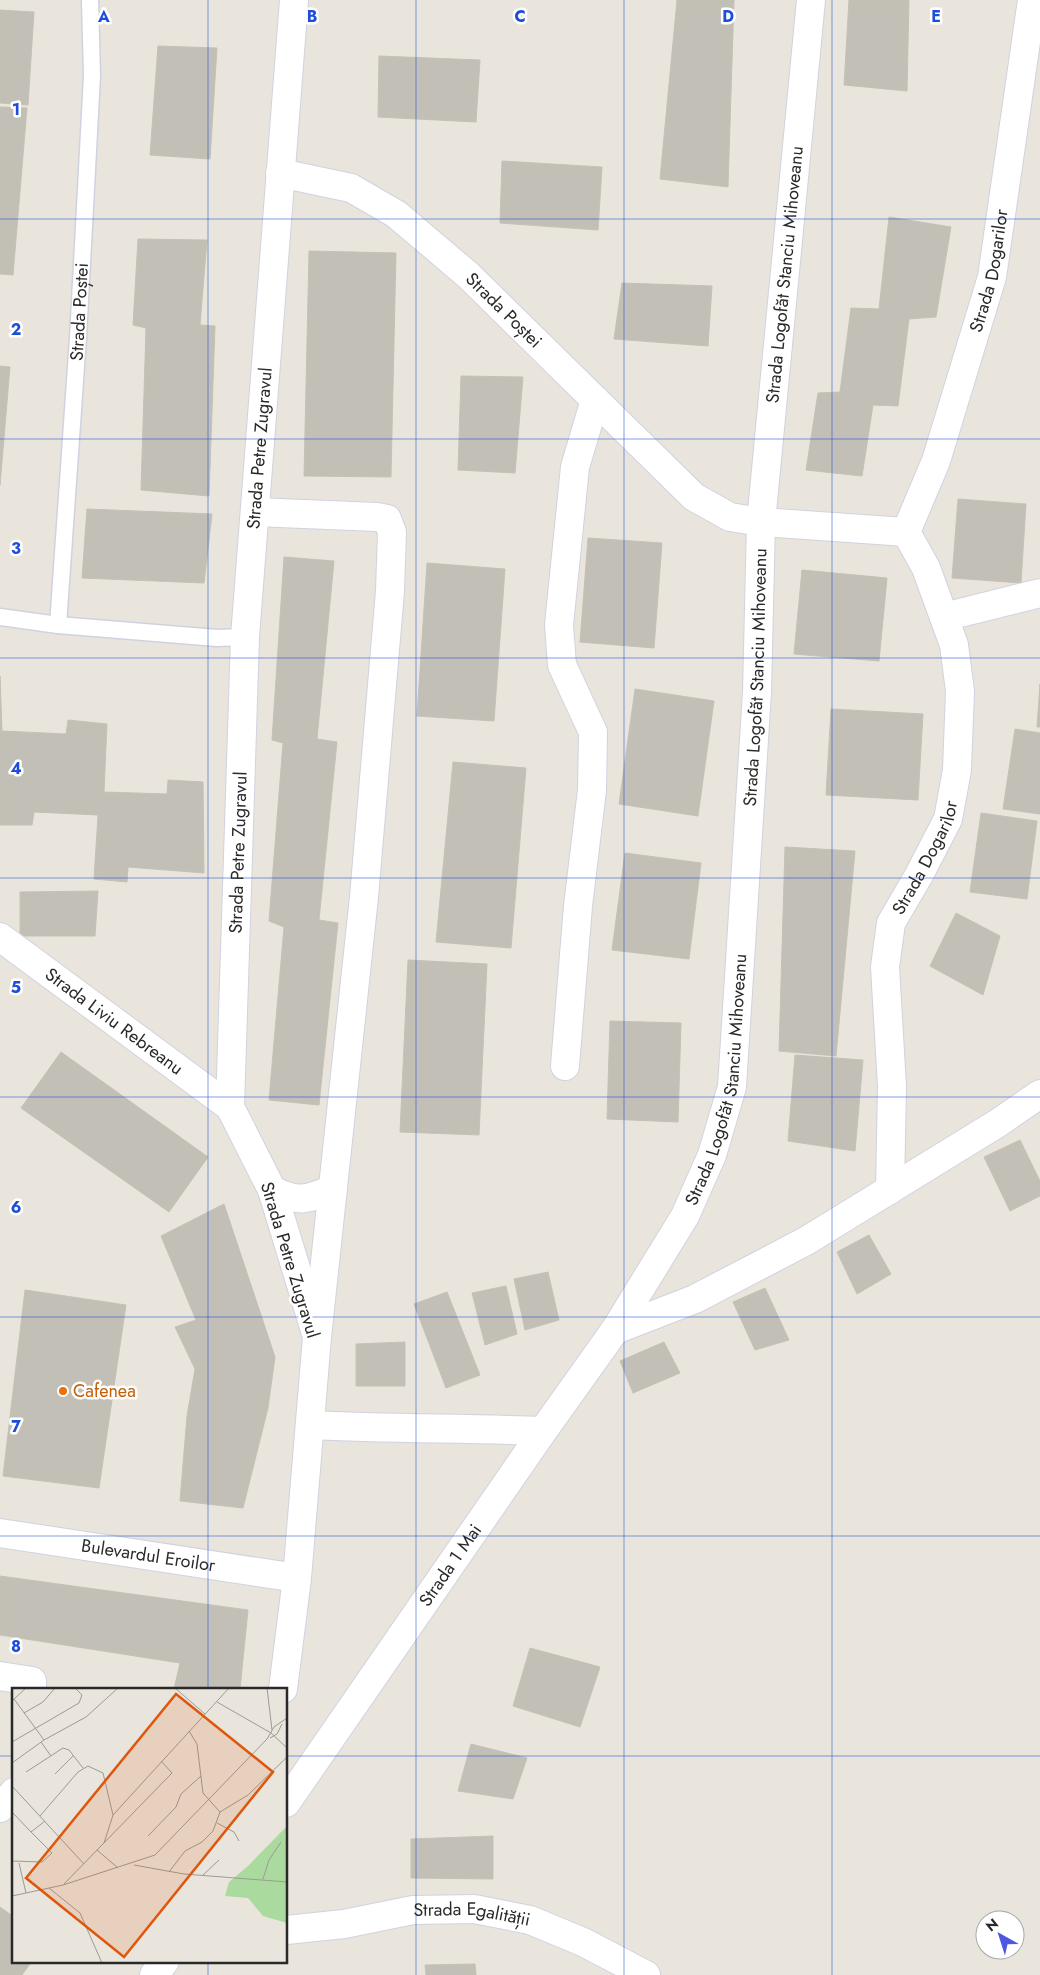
<svg xmlns="http://www.w3.org/2000/svg" width="1040" height="1975" viewBox="0 0 1040 1975" font-family="Jost,sans-serif">
	<rect width="100%" height="100%" fill="#e9e5dc"/>
	<g fill="#c2bfb7" stroke="#c4c1b6">
		<path d="M677,0H734L728,187L660,179Z"/>
		<path d="M849,0H909L907,91L844,85Z"/>
		<path d="M0,10L34,12L28,105L0,103Z"/>
		<path d="M158,46L217,48L210,159L150,155Z"/>
		<path d="M379,56L480,60L476,122L378,117Z"/>
		<path d="M0,107L27,108L13,275L0,274Z"/>
		<path d="M502,161L602,167L598,230L500,223Z"/>
		<path d="M889,217L951,227L936,317L909,319L898,406L873,405L862,476L806,470L818,393L840,392L851,308L879,309Z"/>
		<path d="M138,239L207,240L200,325L215,326L209,496L141,490L146,328L133,325Z"/>
		<path d="M309,251L396,253L391,477L304,476Z"/>
		<path d="M622,283L712,286L708,346L614,339Z"/>
		<path d="M0,366L10,367L0,485Z"/>
		<path d="M461,376L523,377L515,473L458,470Z"/>
		<path d="M958,499L1026,504L1021,583L952,578Z"/>
		<path d="M87,509L212,514L204,583L82,578Z"/>
		<path d="M588,538L662,543L654,648L580,642Z"/>
		<path d="M284,557L334,561L317,739L337,742L319,920L338,923L319,1105L269,1100L284,927L269,921L283,743L272,740Z"/>
		<path d="M427,563L505,569L494,721L417,716Z"/>
		<path d="M802,570L887,578L879,661L794,654Z"/>
		<path d="M0,676L2,731L66,734L68,720L107,724L104,792L167,794L168,780L203,782L204,873L128,867L127,882L94,879L98,815L34,812L32,825H0Z"/>
		<path d="M1040,684V727H1037Z"/>
		<path d="M635,689L714,701L698,816L619,804Z"/>
		<path d="M831,709L923,714L918,800L826,795Z"/>
		<path d="M1015,729L1040,733V814L1003,809Z"/>
		<path d="M453,762L526,768L511,948L436,942Z"/>
		<path d="M981,813L1037,821L1027,899L970,892Z"/>
		<path d="M785,847L855,851L836,1056L779,1051Z"/>
		<path d="M625,853L701,863L689,959L612,950Z"/>
		<path d="M98,891L95,936H20V892Z"/>
		<path d="M956,913L1000,936L983,995L930,966Z"/>
		<path d="M408,960L487,964L479,1135L400,1132Z"/>
		<path d="M610,1021L681,1023L678,1122L607,1119Z"/>
		<path d="M61,1052L208,1157L169,1212L21,1108Z"/>
		<path d="M795,1055L863,1060L855,1151L788,1141Z"/>
		<path d="M1020,1140L1040,1181V1196L1010,1211L984,1157Z"/>
		<path d="M224,1204L275,1357L268,1408L243,1508L180,1501L187,1416L195,1369L175,1327L196,1320L161,1236Z"/>
		<path d="M869,1235L891,1274L857,1294L837,1252Z"/>
		<path d="M548,1272L559,1320L525,1330L514,1279Z"/>
		<path d="M506,1286L517,1334L485,1345L472,1293Z"/>
		<path d="M765,1288L789,1340L755,1350L733,1302Z"/>
		<path d="M25,1290L126,1305L99,1488L3,1476Z"/>
		<path d="M447,1292L480,1375L446,1388L414,1304Z"/>
		<path d="M405,1342V1386H356V1344Z"/>
		<path d="M664,1342L680,1373L633,1393L620,1361Z"/>
		<path d="M0,1576L248,1610L240,1689H174L180,1663L0,1635Z"/>
		<path d="M530,1648L600,1667L580,1727L513,1706Z"/>
		<path d="M471,1744L527,1758L513,1799L458,1791Z"/>
		<path d="M493,1836V1879L411,1878V1839Z"/>
		<path d="M0,1907L14,1917V1961H32L22,1975H0Z"/>
		<path d="M475,1964L476,1975H426L425,1965Z"/>
	</g>
	<g fill="none" stroke-linecap="round" stroke-linejoin="round">
		<g stroke="#d1d2e0" stroke-width="19">
			<g id="lane">
				<path d="M0,617L58,625L217,638L245,637"/>
				<path id="s1" d="M58,625L78,338L92,76L90,0"/>
			</g>
		</g>
		<g stroke="#d1d2e0" stroke-width="30">
			<g id="street">
				<path id="s2" d="M280,173L351,188L396,214L468,275L694,497L730,517L761,522L906,532"/>
				<path d="M255,512L377,517L387,519L392,532L390,591L364,897L317,1337"/>
				<path id="s3" d="M906,532L936,461L992,277L1032,0"/>
				<path d="M944,617L1040,593"/>
				<path id="s4" d="M0,937L230,1107"/>
				<path d="M565,1066L578,906L592,790L593,732L562,665L559,625L575,467L595,400"/>
				<path d="M272,1190C299,1203 306,1200 333,1189"/>
				<path id="s5" d="M890,1190L892,1086L885,967L891,923L919,875L948,819L957,770L960,691L954,645L926,568L906,532"/>
				<path d="M615,1330L695,1299L806,1241L998,1123L1040,1094"/>
				<path d="M310,1425C388,1429 465,1428 543,1431"/>
				<path id="s6" d="M0,1533L297,1578"/>
				<path d="M0,1676L32,1681V1689"/>
				<path id="s7" d="M286,1803L543,1431L615,1330L685,1216L712,1155L732,1087L757,692L761,522L811,0"/>
				<path d="M0,1808L14,1792"/>
				<path id="s8" d="M286,1930L344,1924L413,1910L474,1909L530,1920L583,1942L646,1975"/>
			</g>
		</g>
		<g stroke="#d1d2e0" stroke-width="30">
			<g id="secondary">
				<path id="s9" d="M283,1689L297,1578L317,1337L272,1190L230,1107L245,637L294,0"/>
				<path d="M154,1975L165,1961"/>
			</g>
		</g>
		<use href="#lane" stroke="#fff" stroke-width="16"/>
		<use href="#street" stroke="#fff" stroke-width="28"/>
		<use href="#secondary" stroke="#fff" stroke-width="28"/>
	</g>
	<path fill="none" stroke="#1d4ed8" stroke-width="1" stroke-opacity="0.55" d="M208,0V1689M416,0V1975M624,0V1975M832,0V1975M0,219H1040M0,439H1040M0,658H1040M0,878H1040M0,1097H1040M0,1317H1040M0,1536H1040M0,1756H14M286,1756H1040M208,1961V1975"/>
	<circle fill="#e8710a" stroke="#fff" stroke-width="2" cx="63" cy="1391" r="5"/>
	<g text-anchor="middle" stroke-width="5" stroke-linejoin="round" paint-order="stroke">
		<g font-size="18" fill="#292929" stroke="#fff">
			<text dy="6" stroke="none"><textPath href="#s3" startOffset="275">Strada Dogarilor</textPath></text>
			<text dy="6" stroke="none"><textPath href="#s7" startOffset="1662">Strada Logofăt Stanciu Mihoveanu</textPath></text>
			<text dy="6" stroke="none"><textPath href="#s2" startOffset="269">Strada Poștei</textPath></text>
			<text dy="6" stroke="none"><textPath href="#s1" startOffset="314">Strada Poștei</textPath></text>
			<text dy="6" stroke="none"><textPath href="#s9" startOffset="1260">Strada Petre Zugravul</textPath></text>
			<text dy="6" stroke="none"><textPath href="#s7" startOffset="1258">Strada Logofăt Stanciu Mihoveanu</textPath></text>
			<text dy="6" stroke="none"><textPath href="#s9" startOffset="855">Strada Petre Zugravul</textPath></text>
			<text dy="6" stroke="none"><textPath href="#s5" startOffset="342">Strada Dogarilor</textPath></text>
			<text dy="6" stroke="none"><textPath href="#s4" startOffset="142">Strada Liviu Rebreanu</textPath></text>
			<text dy="6" stroke="none"><textPath href="#s7" startOffset="852">Strada Logofăt Stanciu Mihoveanu</textPath></text>
			<text transform="translate(290 1260) rotate(73)" y="6">Strada Petre Zugravul</text>
			<text dy="6" stroke="none"><textPath href="#s6" startOffset="150">Bulevardul Eroilor</textPath></text>
			<text dy="6" stroke="none"><textPath href="#s7" startOffset="289">Strada 1 Mai</textPath></text>
			<text dy="6" stroke="none"><textPath href="#s8" startOffset="188">Strada Egalității</textPath></text>
		</g>
		<g font-size="18" fill="#c56008" stroke="#fff" text-anchor="start">
			<text x="73" y="1397">Cafenea</text>
		</g>
	</g>
	<g transform="translate(12 1688)">
		<rect width="275" height="275" fill="#e9e5dc"/>
		<path d="M275,138V235L251,228L236,210L213,208L217,194L236,178Z" fill="#abda9e"/>
		<path fill="none" stroke="#9c9a94" stroke-width="1" d="M163,0L193,26M255,0L260,42M2,11L32,52M1,12L14,0M205,14L259,45L275,60M12,25L31,14L43,0M177,43L185,56L191,105L208,124M258,50L265,46L270,36M0,54L67,15L70,7L63,0M29,54L39,68M0,75L32,52L74,29L106,0M14,84L51,60L57,62L71,80M43,86L62,67M0,98L72,176M0,124L19,144L33,133M28,128L66,84L76,78L91,85L101,127M205,135L222,144L227,153M136,148L164,119L169,106L189,88M92,155L101,127L217,0M85,162L106,180M0,173L30,174L40,165L19,144M7,175L14,205M122,177L172,186L275,194M157,184L173,163L190,154L201,143L208,124L236,107L275,69M191,187L207,172M251,191L257,172L269,154M52,196L160,85L149,73M37,200L68,225L90,275M0,208L51,197L143,167L255,51L262,39L275,30"/>
		<path fill="#de570d" fill-opacity="0.15" stroke="#de570d" stroke-width="2.5" d="M164,6L261,84L112,269L14,190Z"/>
		<rect width="275" height="275" fill="none" stroke="#292929" stroke-width="2.5"/>
	</g>
	<g font-size="16" text-anchor="middle" font-weight="bold" fill="#1d4ed8" stroke="#fff" stroke-width="5" stroke-linejoin="round" paint-order="stroke">
		<text x="104" y="22">A</text>
		<text x="312" y="22">B</text>
		<text x="520" y="22">C</text>
		<text x="728" y="22">D</text>
		<text x="936" y="22">E</text>
		<text x="16" y="115">1</text>
		<text x="16" y="335">2</text>
		<text x="16" y="554">3</text>
		<text x="16" y="774">4</text>
		<text x="16" y="993">5</text>
		<text x="16" y="1213">6</text>
		<text x="16" y="1432">7</text>
		<text x="16" y="1652">8</text>
	</g>
	<g transform="translate(1000 1935) rotate(321)"><circle r="24" fill="#ffffff" stroke="#a9a9a9"/>
	<path d="M0-4L9 19L0 12L-9 19Z" fill="#4e56e4"/>
	<text y="-8" font-size="14" font-weight="bold" text-anchor="middle" fill="#292929">N</text>
	</g>
</svg>
